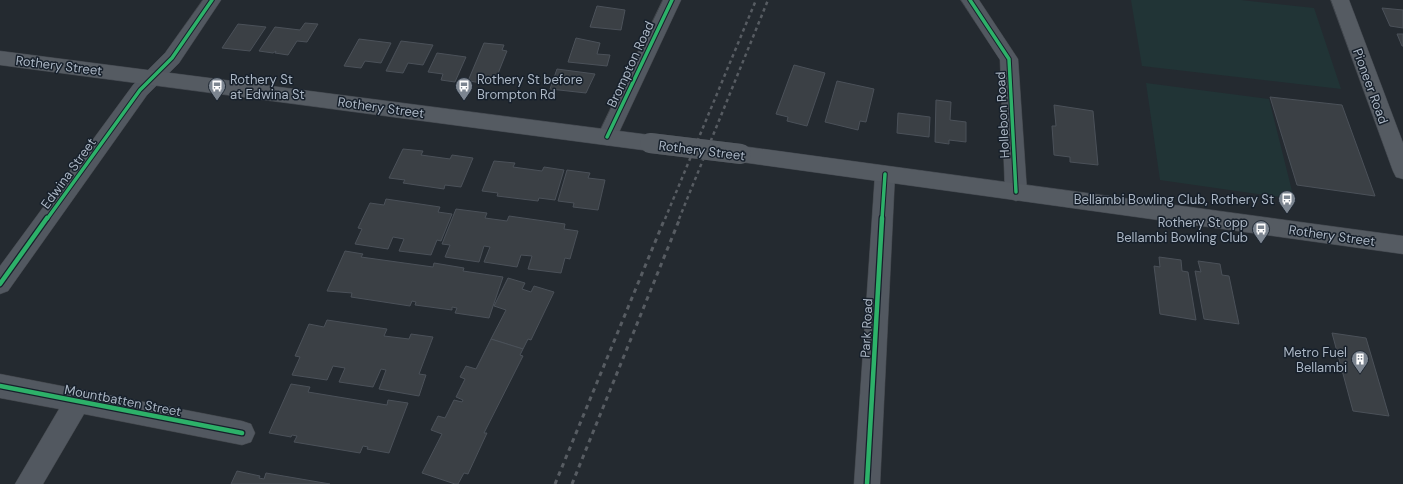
<svg xmlns="http://www.w3.org/2000/svg" width="1403" height="484" viewBox="0 0 1403 484" font-family="'DM Sans',sans-serif">
	<rect width="100%" height="100%" fill="#242a30"/>
	<g fill="#213436">
		<path d="M1131,0H1241L1314,8L1341,89L1142,66Z"/>
		<path d="M1146,83L1269,99L1294,199L1160,180Z"/>
	</g>
	<g fill="#3b4045" stroke="#4b5159">
		<path d="M597,6L625,10L621,30L590,27Z"/>
		<path d="M1382,8L1403,10V28L1390,26Z"/>
		<path d="M305,23L318,24L307,42L297,41L288,55L275,53L276,51L273,53L259,51L275,27L300,30Z"/>
		<path d="M238,24L266,27L250,51L222,48Z"/>
		<path d="M1397,34H1403V46H1402Z"/>
		<path d="M576,38L600,43L597,54L610,55L607,66L568,62Z"/>
		<path d="M359,39L391,43L381,63L365,61L361,68L344,66Z"/>
		<path d="M401,41L433,45L423,65L408,63L403,73L386,71Z"/>
		<path d="M484,43L504,45L502,50L507,51L495,81L484,80L483,83L468,81Z"/>
		<path d="M437,53L466,57L455,82L441,80L443,74L428,72Z"/>
		<path d="M794,65L825,73L807,126L787,121L788,117L776,114Z"/>
		<path d="M557,69L595,74L586,93L550,89Z"/>
		<path d="M837,81L874,89L866,122L860,121L858,130L825,122Z"/>
		<path d="M1270,97L1342,105L1375,196L1297,185Z"/>
		<path d="M936,100L951,102L950,120L966,122V142L949,140V144L935,142Z"/>
		<path d="M1054,105L1093,111L1098,165L1070,162V157L1054,155L1052,126H1056Z"/>
		<path d="M898,113L930,117L929,137L897,133Z"/>
		<path d="M403,149L423,151L421,155L450,159L452,155L473,158L461,187L445,185L444,189L403,183L405,180L389,178Z"/>
		<path d="M494,161L515,163L513,167L542,171L544,167L564,170L555,200L539,198L538,201L497,196L498,193L482,191Z"/>
		<path d="M567,170L590,173L588,178L605,180L598,210L573,207L574,203L558,201Z"/>
		<path d="M386,199L440,207L438,212L452,214L441,241L437,240L431,255L399,251L404,239L393,237L388,249L355,244L362,229L358,228L370,203L384,205Z"/>
		<path d="M456,209L487,213L485,218L507,221L509,216L565,224L564,229L578,231L570,259L565,258L561,273L528,269L532,256L521,255L517,267L484,262L490,247L484,246L479,262L445,257L450,245L442,244Z"/>
		<path d="M345,251L363,254L361,257L433,267L434,263L464,268L463,271L503,277L489,318L455,313L457,308L452,307V310L415,305L416,302L412,301L410,306L351,297L352,293L327,291Z"/>
		<path d="M1159,257L1181,260L1182,271L1188,272L1196,320L1160,314L1154,266L1160,267Z"/>
		<path d="M1198,261L1220,264L1222,275L1229,276L1239,324L1204,319L1195,271L1201,272Z"/>
		<path d="M508,278L525,283L522,289L531,292L534,286L554,292L531,340L528,339L523,349L491,339L506,310L494,306Z"/>
		<path d="M327,320L387,329L384,336L409,339L411,334L433,337L419,374L426,375L419,396L379,389L386,370L381,369L373,387L339,382L345,368L333,366L327,380L292,375L300,357L295,356L309,324L324,327Z"/>
		<path d="M1332,333L1366,338L1389,416L1353,411Z"/>
		<path d="M491,339L523,349L520,355L523,356L484,433H487L468,474L464,473L458,484H455L422,473L442,434L431,430L438,416L445,418L454,400L462,402L463,400L456,397L465,379L460,377L466,366L476,369Z"/>
		<path d="M291,384L310,387L308,392L387,405L388,400L408,403L389,453L367,449L368,447L363,446L360,453L294,442L297,436L292,435L291,437L269,433Z"/>
		<path d="M237,471L260,476L259,478L264,479L266,473L330,484H231Z"/>
	</g>
	<g fill="none" stroke-linecap="round" stroke-linejoin="round">
		<g stroke="#404449" stroke-width="1">
			<g id="minor">
				<path d="M203,0H221L179,63L147,95L8,291L0,294V266L133,85L165,53Z"/>
				<path d="M663,0H681L614,143L607,145L600,143L597,137Z"/>
				<path d="M961,0H979L1018,59L1027,192L1023,198L1016,201L1009,198L1005,192L1000,60Z"/>
				<path d="M885,166L892,168L895,174L880,484H854L875,174L878,168Z"/>
				<path d="M0,374L242,421L251,424L255,433L251,442L242,445L84,414L43,484H15L59,409L0,398Z"/>
			</g>
		</g>
		<g stroke="#41464d" stroke-width="1">
			<g id="major">
				<path d="M1331,0H1349L1403,143V179L1396,177L1393,171Z"/>
				<path d="M0,51L650,135L657,137L660,143L657,149L650,151L0,65Z"/>
				<path d="M741,146L1403,236V254L741,162L734,160L731,154L734,148Z"/>
			</g>
		</g>
		<use href="#minor" fill="#525860" fill-rule="evenodd"/>
		<use href="#major" fill="#555b62" fill-rule="evenodd"/>
		<g stroke="#575c62" stroke-width="2.5" stroke-dasharray="3.5 3.5" stroke-linecap="butt">
			<path d="M665,219L756,0"/>
			<path d="M679,219L768,0"/>
		</g>
		<g stroke="#575c62" stroke-width="3" stroke-dasharray="4.5 4.5" stroke-linecap="butt">
			<path d="M555,484L665,218"/>
			<path d="M572,484L680,218"/>
		</g>
		<g stroke="#41464d" stroke-width="20" stroke-linecap="butt">
			<path id="major-bridge" d="M650,143L741,154"/>
		</g>
		<use href="#major-bridge" stroke="#555b62" stroke-width="20"/>
		<g stroke="#17202b" stroke-width="5.5">
			<g id="cycleway-far1">
				<path d="M970,0L1009,59L1016,192"/>
				<path d="M607,137L672,0"/>
				<path d="M47,219L140,90L172,58L212,0"/>
				<path d="M882,219L885,174"/>
			</g>
		</g>
		<g stroke="#17202b" stroke-width="7">
			<g id="cycleway">
				<path d="M0,284L47,218"/>
				<path d="M0,386L242,433"/>
				<path d="M867,484L882,218"/>
			</g>
		</g>
		<use href="#cycleway-far1" stroke="#2db169" stroke-width="3.5"/>
		<use href="#cycleway" stroke="#2db169" stroke-width="4.5"/>
	</g>
	<defs>
		<g id="bus-pin" transform="scale(0.9)"><path d="M0 17L-7.5 6A9.5 9.5 0 1 1 7.5 6Z" fill="#7c8590" stroke="#17202b"/><path d="M-5-6H5V4H4V6H2V4H-2V6H-4V4H-5ZM-3.5-4V0h7V-4ZM-3.5 1.2v1.5H-2V1.2ZM2 1.2v1.5H3.5V1.2Z" fill="#fff"/></g>
		<g id="building-pin" transform="scale(0.9)"><path d="M0 17L-7.5 6A9.5 9.5 0 1 1 7.5 6Z" fill="#7c8590" stroke="#17202b"/><path d="M-4-6H4V6H1V3H-1V6H-4ZM-2.5-4.3h1.7v1.8h-1.7ZM.8-4.3h1.7v1.8H.8ZM-2.5-1h1.7V.8h-1.7ZM.8-1h1.7V.8H.8Z" fill="#fff"/></g>
	</defs>
	<g fill-rule="evenodd">
		<use href="#bus-pin" x="217" y="86"/>
		<use href="#bus-pin" x="464" y="86"/>
		<use href="#bus-pin" x="1287" y="199"/>
		<use href="#bus-pin" x="1261" y="229"/>
		<use href="#building-pin" x="1360" y="359"/>
	</g>
	<g text-anchor="middle" stroke-width="3" stroke-linejoin="round" paint-order="stroke">
		<g font-size="13" fill="#abb6c4" stroke="#17202b">
			<text transform="translate(630 64) rotate(-65)" y="5">Brompton Road</text>
			<text transform="translate(59 65) rotate(7)" y="5">Rothery Street</text>
			<text transform="translate(1371 86) rotate(70)" y="5">Pioneer Road</text>
			<text transform="translate(381 107) rotate(8)" y="5">Rothery Street</text>
			<text transform="translate(1002 115) rotate(-93)" y="5">Hollebon Road</text>
			<text transform="translate(702 150) rotate(7)" y="5">Rothery Street</text>
			<text transform="translate(68 173) rotate(-54)" y="5">Edwina Street</text>
			<text transform="translate(1332 235) rotate(8)" y="5">Rothery Street</text>
			<text transform="translate(866 328) rotate(-87)" y="5">Park Road</text>
			<text transform="translate(123 400) rotate(11)" y="5">Mountbatten Street</text>
		</g>
		<g font-size="13" fill="#abb6c4" stroke="#17202b" text-anchor="end">
			<text x="230" y="84" text-anchor="start">Rothery St<tspan x="230" dy="15">at Edwina St</tspan></text>
			<text x="477" y="84" text-anchor="start">Rothery St before<tspan x="477" dy="15">Brompton Rd</tspan></text>
			<text x="1274" y="204">Bellambi Bowling Club, Rothery St</text>
			<text x="1248" y="227">Rothery St opp<tspan x="1248" dy="15">Bellambi Bowling Club</tspan></text>
			<text x="1347" y="357">Metro Fuel<tspan x="1347" dy="15">Bellambi</tspan></text>
		</g>
	</g>
</svg>
